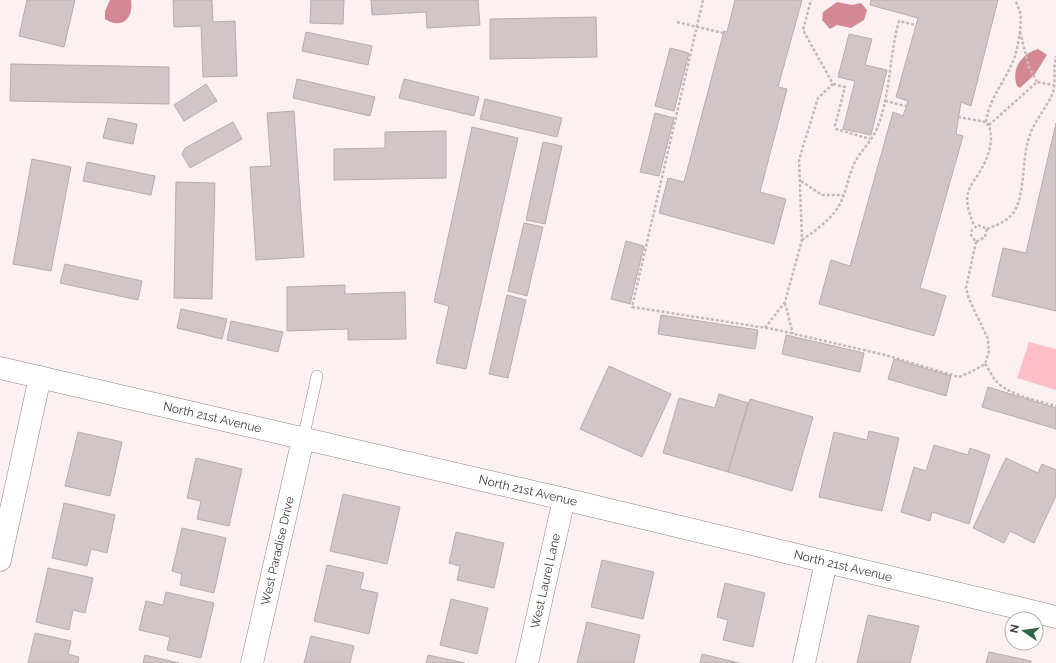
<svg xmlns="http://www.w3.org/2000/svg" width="1056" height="663" viewBox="0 0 1056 663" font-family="Raleway,sans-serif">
	<rect width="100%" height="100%" fill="#fdf0f1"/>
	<path fill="#febfc8" d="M1029,342L1056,349V390L1017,378Z"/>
	<g fill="#d48894">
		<path d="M110,0H131C134,18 122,30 105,19V11Z"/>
		<path d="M837,2L852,5L861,3L867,10L864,20L851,28L837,25L830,29L822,20L823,12Z"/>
		<path d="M1038,49L1047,55L1035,74L1020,88L1017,86C1011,69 1021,54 1038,49Z"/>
	</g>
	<g fill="#d2c5c7" stroke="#b8acad">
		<path d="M27,0H75L64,47L19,36Z"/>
		<path d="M173,0H212L213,22L235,21L237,76L203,77L201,26L174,27Z"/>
		<path d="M311,0H344L343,24L310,23Z"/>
		<path d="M371,0H478L480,25L427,28L426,12L372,15Z"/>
		<path d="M735,0H802L778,87L787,89L760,192L786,199L774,244L659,213L668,178L684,182L724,31L727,32Z"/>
		<path d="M871,0H998L971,106L961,102L956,134L963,136L920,288L946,296L934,336L819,304L831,260L850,266L893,112L903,116L908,101L896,97L918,18L870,5Z"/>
		<path d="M596,17L597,57L490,59V19Z"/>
		<path d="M306,32L372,46L368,65L302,51Z"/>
		<path d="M849,34L872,39L865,65L887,70L871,135L843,129L855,81L838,77Z"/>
		<path d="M670,48L689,53L674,111L655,106Z"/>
		<path d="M11,64L169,67V104L10,101Z"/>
		<path d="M297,79L375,97L370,116L293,98Z"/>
		<path d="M404,79L479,97L474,116L399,98Z"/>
		<path d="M206,84L217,101L184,121L174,105Z"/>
		<path d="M485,99L562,118L557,137L480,119Z"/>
		<path d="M294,111L304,257L256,260L250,167L271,166L267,113Z"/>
		<path d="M655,113L674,118L659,176L640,172Z"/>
		<path d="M108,118L137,124L133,144L103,138Z"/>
		<path d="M233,122L242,139L190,168L182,154L185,148Z"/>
		<path d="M1056,123V311L992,296L1003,248L1026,253Z"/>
		<path d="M472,127L518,138L466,369L436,363L449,306L434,302Z"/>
		<path d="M446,131V178L334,180V149L385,148V132Z"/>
		<path d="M543,142L562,146L545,224L526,220Z"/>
		<path d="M32,159L71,167L51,271L13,264Z"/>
		<path d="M87,162L155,176L151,195L83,181Z"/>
		<path d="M176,182L215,183L212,299L174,298Z"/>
		<path d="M524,223L543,227L527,296L508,291Z"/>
		<path d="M626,241L644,246L630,304L611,299Z"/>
		<path d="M65,264L142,281L138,300L60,283Z"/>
		<path d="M345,285V294L405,292L406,339L348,340V329L287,331V287Z"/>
		<path d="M507,295L526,300L508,378L489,374Z"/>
		<path d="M181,309L227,319L222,339L177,328Z"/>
		<path d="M661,315L758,330L755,349L658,334Z"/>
		<path d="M231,321L283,332L278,352L227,340Z"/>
		<path d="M786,335L864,353L860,372L782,354Z"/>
		<path d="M894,359L951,376L946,396L888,379Z"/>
		<path d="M609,366L671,394L642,457L580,429Z"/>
		<path d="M988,387L1056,408V429L982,407Z"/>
		<path d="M719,394L748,403L728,472L663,453L679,398L715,408Z"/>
		<path d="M750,399L813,417L792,491L728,472Z"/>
		<path d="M869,431L899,438L882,511L819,497L834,432L867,440Z"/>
		<path d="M78,432L122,442L110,496L65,486Z"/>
		<path d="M934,445L968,455L970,448L990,455L969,524L932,512L930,521L901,512L914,467L926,471Z"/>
		<path d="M196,458L242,469L229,526L197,519L201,501L187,498Z"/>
		<path d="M1006,458L1038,473L1042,464L1056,470V496L1034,543L1010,531L1004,543L973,528Z"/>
		<path d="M343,494L400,507L387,564L330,551Z"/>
		<path d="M64,503L115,515L107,553L91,549L87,566L52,558Z"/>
		<path d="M182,528L226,538L214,593L180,585L182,574L172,571Z"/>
		<path d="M456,532L504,543L494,588L457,580L460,566L449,563Z"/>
		<path d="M602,560L654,572L643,619L591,607Z"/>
		<path d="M327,565L364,573L360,589L378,593L369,634L314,621Z"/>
		<path d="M48,568L93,578L85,613L73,610L69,630L36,622Z"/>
		<path d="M725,583L765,593L753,647L723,640L728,620L717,617Z"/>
		<path d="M166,592L214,603L201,658L167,650L170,637L139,630L146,601L163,605Z"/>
		<path d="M451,599L488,608L477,654L440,645Z"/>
		<path d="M868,615L919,626L910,663H857Z"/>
		<path d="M587,622L640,635L634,663H577Z"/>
		<path d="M35,633L71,641L68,654L79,657L78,663H28Z"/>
		<path d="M311,636L354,646L350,663H304Z"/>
		<path d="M989,652L1031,661V663H986Z"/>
		<path d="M702,654L739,663H700Z"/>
		<path d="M145,655L179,663H143Z"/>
		<path d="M428,655L465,663H426Z"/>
	</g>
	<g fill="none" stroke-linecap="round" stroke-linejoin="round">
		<g stroke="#8e8283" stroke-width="12">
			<path id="service" d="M303,439L317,376"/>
		</g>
		<g stroke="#8e8283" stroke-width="23">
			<g id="minor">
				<path id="s1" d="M0,368L564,499L1056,617"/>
				<path d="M0,560L40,377"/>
				<path id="s2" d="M252,663L303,439"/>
				<path id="s3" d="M527,663L564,499"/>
				<path d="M804,663L826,562"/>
			</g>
		</g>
		<g stroke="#c4baba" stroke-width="2.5" stroke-dasharray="3 2" stroke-linecap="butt">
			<path d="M703,0L632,307L773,329L885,355L959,377L971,372L985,364L989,351L988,339L969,299L966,288L976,242"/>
			<path d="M677,22L723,33"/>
			<path d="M1020,32L1029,67L1037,82"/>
			<path d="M833,84L845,87L835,126L836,129L870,139"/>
			<path d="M885,101L906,106"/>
			<path d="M958,117L986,122C996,133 989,155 983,166C979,175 970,184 968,193C965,204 971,217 974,226"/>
			<path d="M986,122C990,93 1010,77 1016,52C1019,41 1022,23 1020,12C1019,7 1016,5 1016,0"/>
			<path d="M989,125L1037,82L1053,85"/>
			<path d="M801,181L822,195H843"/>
			<path d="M978,225L987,229L985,237L976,242L971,235L972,230Z"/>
			<path d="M987,229C997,225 1010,220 1015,210C1025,192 1022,162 1028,141C1032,123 1046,110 1053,92C1056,82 1053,68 1056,56"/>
			<path d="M802,240C816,230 831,220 840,204C846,192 848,177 854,164C861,150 873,140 878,126C891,92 889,55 899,21L916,25"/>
			<path d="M785,303L793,334"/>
			<path d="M765,328L785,302L802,240L799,160L818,98L833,84L803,30L811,0"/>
			<path d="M985,364C989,369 992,377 997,382C1009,395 1039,401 1056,406"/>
		</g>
		<use href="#service" stroke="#fff" stroke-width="11"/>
		<use href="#minor" stroke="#fff" stroke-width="22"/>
	</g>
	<g text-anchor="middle" stroke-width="3" stroke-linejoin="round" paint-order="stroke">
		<g font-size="12" fill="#413c3c" stroke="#fff">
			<text dy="4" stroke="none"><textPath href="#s1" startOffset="218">North 21st Avenue</textPath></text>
			<text dy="4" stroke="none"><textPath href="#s1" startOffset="542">North 21st Avenue</textPath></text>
			<text dy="4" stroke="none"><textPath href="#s2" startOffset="115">West Paradise Drive</textPath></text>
			<text dy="4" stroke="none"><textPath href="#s1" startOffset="866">North 21st Avenue</textPath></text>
			<text dy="4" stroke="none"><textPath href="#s3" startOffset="84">West Laurel Lane</textPath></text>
		</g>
	</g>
	<g transform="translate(1024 631) rotate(283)"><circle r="19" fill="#ffffff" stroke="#b3b1b1"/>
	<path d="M0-3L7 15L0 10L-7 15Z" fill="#2f6449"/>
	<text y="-6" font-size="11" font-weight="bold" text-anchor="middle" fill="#413c3c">N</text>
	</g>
</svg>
